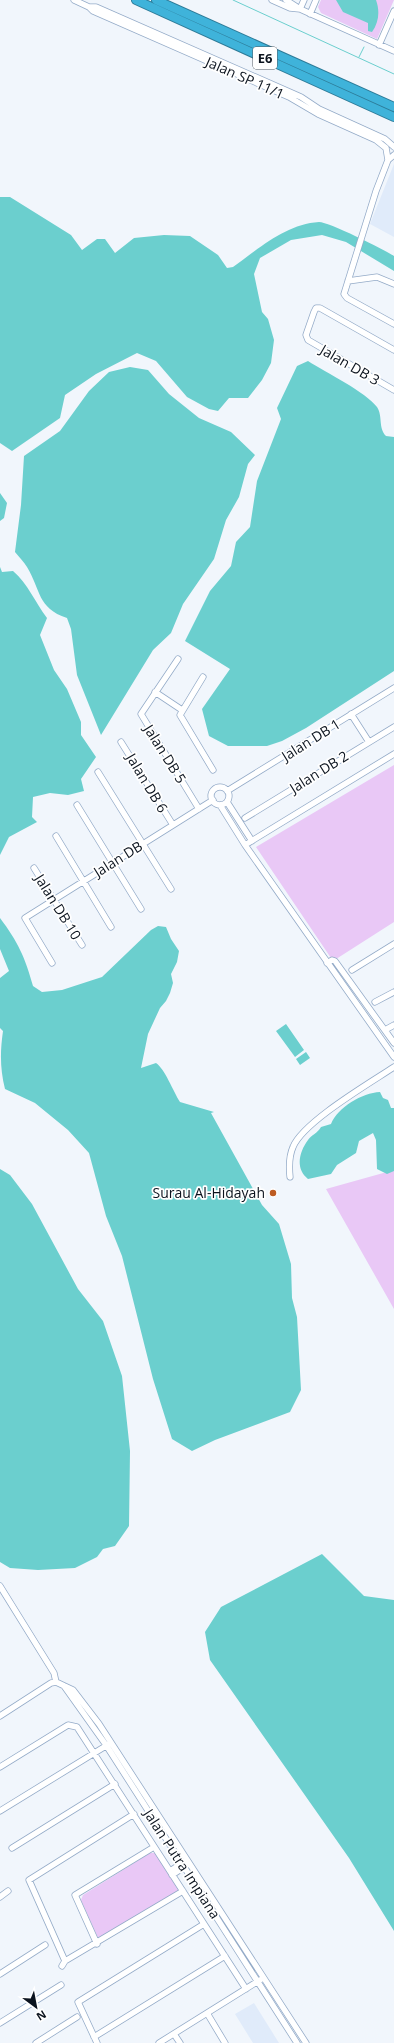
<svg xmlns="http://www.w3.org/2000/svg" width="394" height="2043" font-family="'Open Sans',sans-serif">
	<rect width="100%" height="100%" fill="#f1f6fc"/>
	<path fill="#e0ebfa" d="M394,164V237L370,224Z
		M254,2003L279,2043H253L235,2014Z"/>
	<path fill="#e9c8f6" d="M321,0H394L377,39L321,13L318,7Z
		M394,765V922L333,961L256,847Z
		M394,1170V1309L326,1189Z
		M150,1853H155L179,1887L178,1892L101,1939L98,1938L81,1900L83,1895Z"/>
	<path fill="#6bcfce" d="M336,0H376C380,11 379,22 372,32L368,31V23L343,12Z
		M0,197H10L71,235L82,250L97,239H105L115,253L134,238L164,235L190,236L218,255L227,268L233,267C258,249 286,224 319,222C329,222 383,249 394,256V271L346,242L322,235L291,240L260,258L254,274L262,312L268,319L274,340L271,363L262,380L248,398H229L218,411L209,409L187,397L156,361L137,353L96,374L65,395L60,418L12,451L0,443Z
		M308,361C325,372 366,392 377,407C383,416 378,428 386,436L394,437V671L306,728L282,741L267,746H228L209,736L202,709L230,669L185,641L210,591L231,566L236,542L250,527L257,481L281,419L277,408L297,366Z
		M130,367L148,370L169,394L199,418L231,432L255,455L248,464L239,497L226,520L214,559L183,604L171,633L153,650L101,735L77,675L71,629L67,618C37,608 41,590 27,567C24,562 19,557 15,552L21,505L24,456L60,431L89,391L109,372Z
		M0,493L7,503L4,518L0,521Z
		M0,567L2,572L13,571C28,584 35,602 47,618L40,635L54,670L67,689L81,722V735L96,757L81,779L84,791L68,795L50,793L33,797L32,817L37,822L9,837L0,855Z
		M0,918C18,942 25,957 33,986L42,992L62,990L102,977L151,930L158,926L166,927L171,939L179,951L177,962L171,974L173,983L170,993L166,1001L160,1008L148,1034L141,1068L156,1063C165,1069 173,1091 180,1102L214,1112L211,1113L262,1205L279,1224L291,1264L292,1298L297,1317L301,1390L290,1412L215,1440L192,1451L172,1439L153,1379L122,1256L106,1216L89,1153L68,1130L35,1103L5,1089C0,1069 0,1052 3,1031L0,1028V978L9,971L0,949Z
		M286,1024L304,1050L295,1057L276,1031Z
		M306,1052L310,1058L300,1065L296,1059Z
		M380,1092L383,1098L388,1100L391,1108H394V1171L387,1174L377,1169L376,1140L373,1133L359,1141L356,1153L337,1165L331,1174L308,1179C295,1169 299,1152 308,1140C311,1135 318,1133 321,1127L331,1124C338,1107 362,1093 380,1092Z
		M0,1169L10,1175L32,1204L78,1289L103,1321L122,1376L130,1451L129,1526L115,1546L103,1549L97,1557L75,1568L38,1570L10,1568L0,1562Z
		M322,1554L364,1596L394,1600V1931L349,1858L210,1660L205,1632L221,1607Z"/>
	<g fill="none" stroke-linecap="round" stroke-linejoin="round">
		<path stroke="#6bcfce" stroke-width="1" d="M233,0L394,74
			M359,57L364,47"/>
		<g stroke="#94abc8" stroke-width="7">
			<path id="minor" d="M74,0L89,7L93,11L289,97L318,114L376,140L386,148L388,160
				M272,0L290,8L300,9L394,51
				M286,0L300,9
				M89,7H96L301,97L319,109L385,139L394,147
				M300,9L304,0
				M310,14L316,0
				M379,45L394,11
				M394,155L388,160L376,191L344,294L347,298L394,324
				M348,281L377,277L394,284
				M394,350L320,308H316L314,312L306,335L308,340L394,390
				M178,659L141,714L199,809
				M203,677L180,715L213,770
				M155,692L182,710
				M351,714L369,742
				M121,742L173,825
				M98,772L171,889
				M211 796a9 9 0 1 1 18 0a9 9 0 1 1-18 0Z
				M227,791L394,688
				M227,802L252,841
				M77,805L141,909
				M220,805L245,845L394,1057
				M245,818L394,727
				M56,836L111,927
				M245,845L394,754
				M34,868L82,945
				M52,963L25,918L213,800
				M327,963L332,960L335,961L394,1043
				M352,970L394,944
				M375,1002L394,992
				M385,1030L394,1025
				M290,1177C289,1167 289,1156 293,1147C303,1122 370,1083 394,1067
				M0,1586L54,1673L56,1682
				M64,1686L106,1745L297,2043
				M0,1716L51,1683L56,1682L73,1690L99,1724L306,2043
				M0,1767L68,1725L77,1727L246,1989
				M0,1811L109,1744
				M12,1848L115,1784
				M170,1871L184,1862
				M172,1875L187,1865
				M0,1897L8,1891
				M97,1944L75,1895L154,1847
				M65,1961L29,1880L134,1814
				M62,1966L65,1961L183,1891
				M0,1974L45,1945
				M207,2013L225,2043
				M0,2023L61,1985
				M174,2034L180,2043
				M94,2037L225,1956
				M36,2043L77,2017
				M97,2043L78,2002L204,1924
				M159,2043L260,1980"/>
		</g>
		<g stroke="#2d7b98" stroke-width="10">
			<path id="highway" d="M136,0L394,117
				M156,0L394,107"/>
		</g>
		<use href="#minor" stroke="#fff" stroke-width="5.5"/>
		<use href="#highway" stroke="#3fb3da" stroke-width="8"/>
	</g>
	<circle fill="#bd5b21" stroke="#fff" stroke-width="1.5" cx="273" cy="1193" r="4"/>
	<g text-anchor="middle" stroke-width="3.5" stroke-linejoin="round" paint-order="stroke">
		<rect fill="#fff" stroke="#545a62" stroke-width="1" x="253" y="47" width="24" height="22" rx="3"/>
		<g font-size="13" font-weight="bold" fill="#0b131e">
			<text x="265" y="63">E6</text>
		</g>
		<g font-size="14" fill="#0b131e" stroke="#fff">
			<text transform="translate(245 78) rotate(24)" y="5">Jalan SP 11/1</text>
			<text transform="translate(350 365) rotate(30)" y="5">Jalan DB 3</text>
			<text transform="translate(311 740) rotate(-32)" y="5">Jalan DB 1</text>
			<text transform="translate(165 754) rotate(58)" y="5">Jalan DB 5</text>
			<text transform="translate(319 772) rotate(-32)" y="5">Jalan DB 2</text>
			<text transform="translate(147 783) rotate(59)" y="5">Jalan DB 6</text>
			<text transform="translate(118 859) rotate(-32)" y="5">Jalan DB</text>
			<text transform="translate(58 907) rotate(58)" y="5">Jalan DB 10</text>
			<text transform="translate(182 1864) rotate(57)" y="5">Jalan Putra Impiana</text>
		</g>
		<g font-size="14" fill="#0b131e" stroke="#fff" text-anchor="end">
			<text x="265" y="1198">Surau Al-Hidayah</text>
		</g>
	</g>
	<g transform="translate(36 2007) rotate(148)" stroke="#ffffff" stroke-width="3" paint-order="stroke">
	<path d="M0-3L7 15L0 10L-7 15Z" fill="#0b131e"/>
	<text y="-6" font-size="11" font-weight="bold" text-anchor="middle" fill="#0b131e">N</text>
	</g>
</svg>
